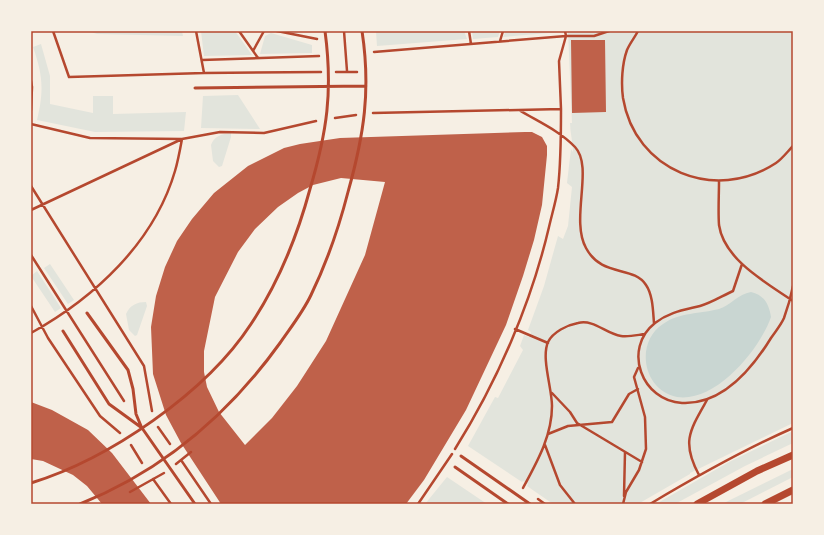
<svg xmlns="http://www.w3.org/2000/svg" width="824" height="535" font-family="Overpass,sans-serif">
	<rect width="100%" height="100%" fill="#f6efe4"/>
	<path fill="#e2e4dc" d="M88,31H182L183,36L97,34Z
		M201,31H235L252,55L204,56Z
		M376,31H464L467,39L377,46Z
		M472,31H500L498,37L473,39Z
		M506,31H560V32L503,37Z
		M568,31H793V423L690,473V474L638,504H553L527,486L528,484L523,481L522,482L468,446L495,397L498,398L523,350L520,346L524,335L529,337L531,332L528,330L544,286L558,236L563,239L568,226L572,187L567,183L571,149L573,152C573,142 570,133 570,123H572Z
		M271,33L312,45V53L260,54L265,36Z
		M41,44L50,76V104L93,113V96H113V114L186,112L184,131L95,132L37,120C44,91 43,75 33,47Z
		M238,95L260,129L201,128L203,96Z
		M231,133V137L222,166L219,167L213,161L211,145C214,136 222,134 231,133Z
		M50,264L74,300L68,304L44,268Z
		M37,271L61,308L55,312L31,276Z
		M146,302L147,306L137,335L135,336L129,330L126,314C130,305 137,302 146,302Z
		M793,431V443L745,466L675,504H656L729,462Z
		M793,469V477L740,504H722Z
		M447,477L487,504H425Z"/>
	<path fill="#c9d6d2" d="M751,292C764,295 769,304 771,317C760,349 716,403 677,397C642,390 635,342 663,324C680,312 700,314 719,309C731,305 738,294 751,292Z"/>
	<path fill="#bf614a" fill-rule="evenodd" d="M571,40H605L606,112L572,113Z
		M525,132H532L542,137L547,146V155L542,205L534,240L523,276L506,325L466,410L424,480L406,504H221L181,443L166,415L153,374L151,327L156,296L165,267L177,241L192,219L214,193L248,166L284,148L300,144L340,138ZM341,178L385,182L365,255L326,341L297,386L272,418L245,445L219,412L207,387L204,372V351L215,297L238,252L255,229L278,207L298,193L313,185Z
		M31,402L52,410L88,430L112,453L151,504H102L87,486L73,475L43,461L31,459Z"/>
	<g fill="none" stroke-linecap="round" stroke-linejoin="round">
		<path stroke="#b5482f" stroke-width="2.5" d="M53,31L69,77L204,73
			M196,31L204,73L321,72
			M239,31L258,58
			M277,31L317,39
			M344,31L347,71
			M469,31L471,44
			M638,31C635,37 630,43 627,50C622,64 621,83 623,98C635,171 715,203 776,163C782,159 788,151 793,146
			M31,32L33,31
			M500,41L503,31
			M253,51L264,31
			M374,52L566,36H594L609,31
			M202,60L319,56
			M336,72H357
			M31,81L32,87L31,110
			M519,110C537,121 560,131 575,147C594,167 570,219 586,248C602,278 633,265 646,285C653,295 653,312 654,323
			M373,113L561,109L559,61L566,36L565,31
			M335,118L356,115
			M31,124L90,138L182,139L31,210
			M719,181C719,196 718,211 719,225C724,260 767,283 793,301
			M31,186L144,366L152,411
			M31,255L124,401
			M742,264L733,291C722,296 711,303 700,306C684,310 669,312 655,323C622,349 642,401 682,403C722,405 752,369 771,338C775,332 781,325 784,318C788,307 791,296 793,286
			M31,306L48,338L100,416L120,433
			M515,329L548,343
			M31,333C94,298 154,243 175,171C178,161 180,150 182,139L220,132L264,133L316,121
			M552,393L570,412L577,423L642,462
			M158,427L170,444
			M548,434L568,426L612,422L629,394L638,389
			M131,445L142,463
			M545,445L560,485L575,504
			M455,449C497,382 531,304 549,227C552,214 556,201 558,188C561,162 561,136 561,109
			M181,460L211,504
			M176,464L191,452
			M699,475C681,442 690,430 707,400
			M153,479L171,504
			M523,488C537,462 552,436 552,406C552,388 541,358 548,342C553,332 567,325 578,323C594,319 606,334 621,336C629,337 637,335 645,334
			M130,492L164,473
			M624,496L625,452
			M538,499L545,504
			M418,504L452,454
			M623,504L626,492L639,470L646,449L645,417L634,377L638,368
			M650,504C697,476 743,450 793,428"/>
		<path stroke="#b5482f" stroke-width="3" d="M195,88L366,86
			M87,313L128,370L133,389L136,414L141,426
			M63,331L109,404L142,428L195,504
			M461,456L530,504
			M455,467L508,504
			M31,483C109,459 206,393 251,324C279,282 297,237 310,189C327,132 333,91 325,31
			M80,504C162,471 229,414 280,343C291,327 303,312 311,295C327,262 339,227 348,192C364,135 371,90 362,31"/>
		<path stroke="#b5482f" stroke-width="7" d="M697,504L757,471L793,455
			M765,504L793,490"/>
	</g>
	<rect width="824" height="535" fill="none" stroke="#f6efe4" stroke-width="64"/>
	<rect x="32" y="32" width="760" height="471" fill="none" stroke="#b5482f" stroke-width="1.5"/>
</svg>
